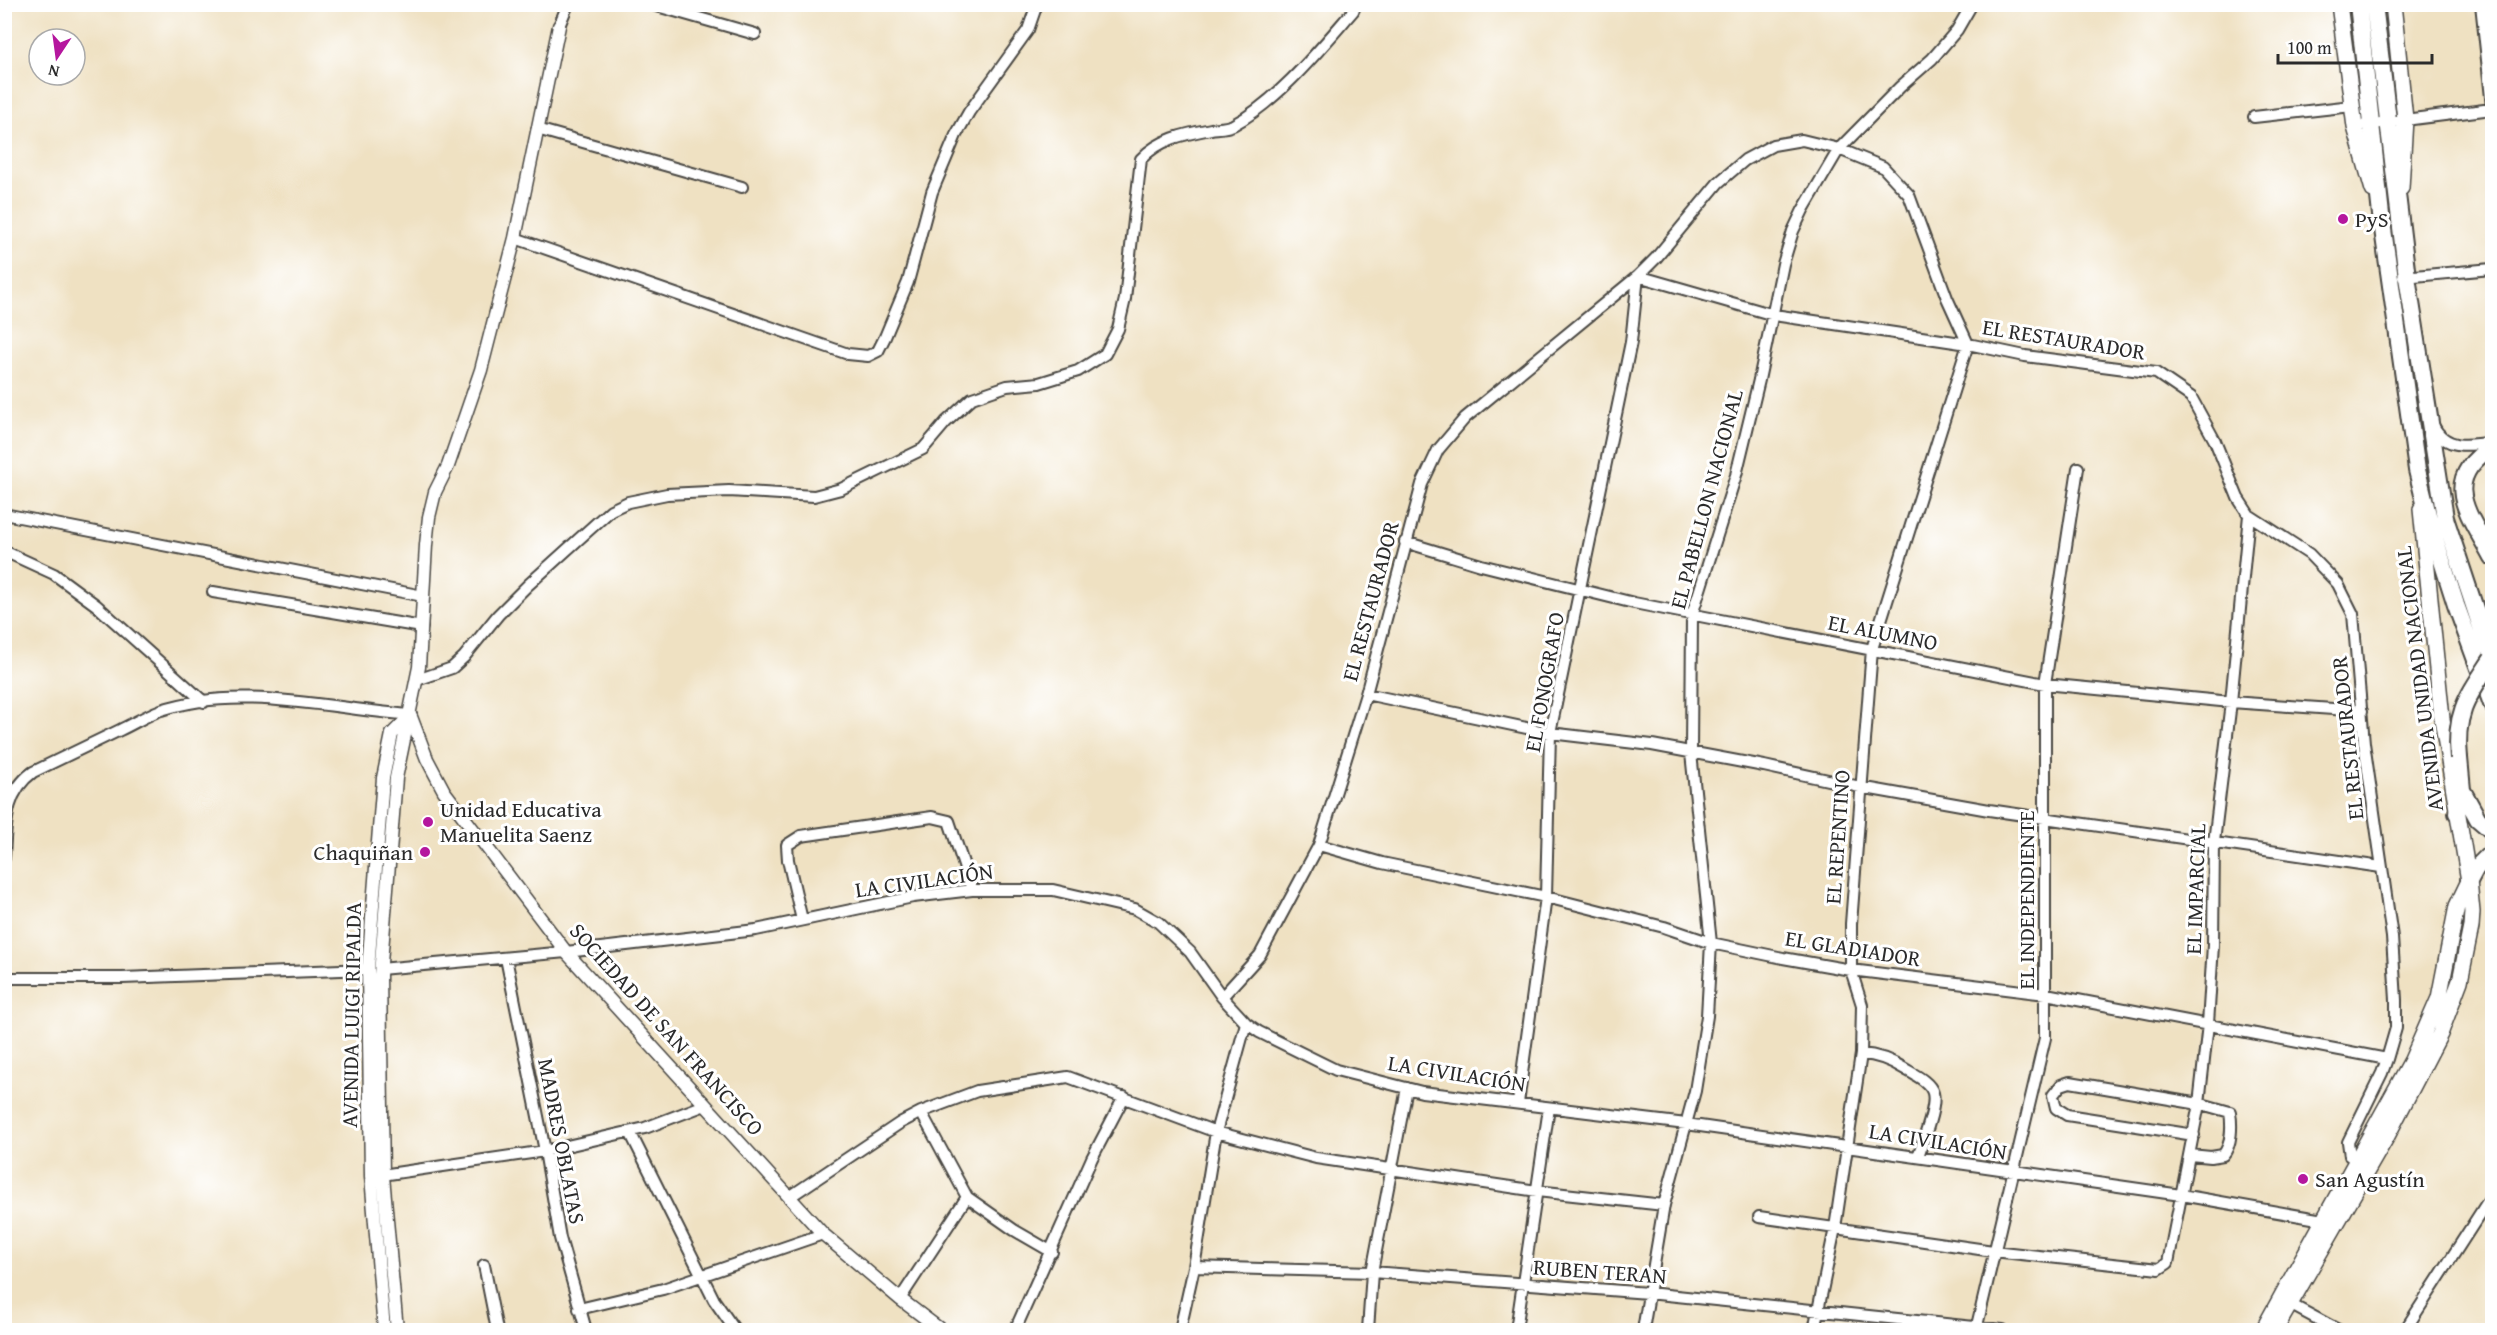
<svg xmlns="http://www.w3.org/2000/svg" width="2497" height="1335" font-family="'Gentium Book Plus',serif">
	<rect width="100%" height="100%" fill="#fff"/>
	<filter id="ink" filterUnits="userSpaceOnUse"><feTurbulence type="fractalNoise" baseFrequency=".0167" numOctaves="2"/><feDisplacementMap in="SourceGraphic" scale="12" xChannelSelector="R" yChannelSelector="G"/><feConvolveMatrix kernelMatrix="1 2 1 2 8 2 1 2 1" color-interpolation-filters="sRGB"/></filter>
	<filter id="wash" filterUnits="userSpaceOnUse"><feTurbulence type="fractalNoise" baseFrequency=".008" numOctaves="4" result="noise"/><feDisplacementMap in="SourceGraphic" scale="24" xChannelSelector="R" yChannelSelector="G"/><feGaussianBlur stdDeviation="1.35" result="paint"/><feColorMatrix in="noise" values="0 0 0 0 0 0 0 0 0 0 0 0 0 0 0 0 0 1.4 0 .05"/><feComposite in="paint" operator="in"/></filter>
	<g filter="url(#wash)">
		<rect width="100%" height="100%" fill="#efe1c2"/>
	</g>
	<g filter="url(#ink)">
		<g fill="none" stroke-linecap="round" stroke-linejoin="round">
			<g stroke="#484642" stroke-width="14">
				<path id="minor" d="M650,4L755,34
					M2481,4L2492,107
					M559,26L568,4
					M2254,117L2352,106
					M2365,125L2492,109
					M537,129L742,187
					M515,238L848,354L868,356L878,351L885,337L908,282L932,192L956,135L969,112L1028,30L1037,4
					M2403,277L2492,269
					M2433,425C2445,450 2469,446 2492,442
					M4,514L423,596
					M1405,542L1481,565L1634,603L2045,684L2231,702L2362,711
					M4,551L54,574L96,605L204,702
					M213,592L422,627
					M417,680L452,668L464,657L498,615L528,585L611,510L628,502L667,494L729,491L814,496L841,489L923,449L946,422L972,398L1007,386L1039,383L1078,371L1105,354L1118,329L1125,299L1141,159C1159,139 1185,134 1211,129C1218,128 1227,128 1233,125C1278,101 1320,49 1353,11L1356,4
					M1366,694L1550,733L1652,745L1764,766L1860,787L1989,810L2381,867
					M1319,845L1382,863L1546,897L1664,927L1711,943L1783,958L1851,970L2046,994L2387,1059
					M4,858C6,825 4,793 33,772C62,758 91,744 120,730C133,724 147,715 161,710C240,684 331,709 411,715
					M802,920L788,860L787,845L801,836L932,817L949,821L972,890
					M506,958L545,1151L560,1238L586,1330
					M380,969L566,952L756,930L913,897L972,890H1053L1135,909L1158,922L1190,952L1222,997L1246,1023L1259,1032L1336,1070L1422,1092L1686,1124L2181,1195L2329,1221
					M4,978H122L368,969
					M1222,997L1260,955L1319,845L1366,694L1422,484L1438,450L1465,418L1638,276L1774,315L1968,344L2025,356L2156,373L2191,397L2215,441L2238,498L2249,515L2309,554L2338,584L2353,614L2364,743L2392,937L2396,1000V1028L2387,1059L2382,1073L2348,1142L2350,1156L2363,1164
					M1861,1054C1878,1055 1891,1060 1905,1069C1915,1075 1930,1082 1933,1093C1937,1108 1922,1142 1918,1157
					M1518,1103L1546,897L1550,733L1631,342L1638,276L1656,258L1718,183L1745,160L1773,145L1802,140L1839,149L1883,167L1909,195L1947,298L1968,344
					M921,1112L967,1197L1014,1230L1052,1252
					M630,1132L714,1300L735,1330
					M2190,1155L2211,1157L2223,1155C2232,1145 2232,1125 2230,1112L2205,1105L2070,1082L2061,1085L2053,1095L2056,1108L2067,1115L2194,1135
					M375,1176L545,1151L645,1128L705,1105
					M791,1196L900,1123L921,1112L977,1091L1068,1077L1216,1132L1316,1158L1537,1191L1664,1205
					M1759,1217L1993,1251L2159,1269L2168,1263L2199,1104L2208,1024L2213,945L2214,842L2231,702L2249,515
					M484,1265L497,1330
					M1194,1267L1372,1272L1648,1293L2003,1330
					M900,1299L967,1197
					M2286,1302L2338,1330
					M579,1309L663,1289L823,1234
					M1015,1330L1092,1158L1124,1097
					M1180,1330L1194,1267L1216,1132L1246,1023
					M1368,1330L1372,1272L1407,1088
					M1516,1330L1549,1108
					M1643,1330L1664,1205L1695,1091L1707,1016L1711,943L1691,753L1692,615L1736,475L1759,380L1783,264L1793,231L1803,210L1839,149L1900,87L1932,59L1957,30L1972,4
					M1814,1330L1835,1228L1861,1054L1862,1005L1851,970V924L1872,649L1968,344
					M1976,1330L2045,1038V684L2078,468
					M2405,1330L2492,1195"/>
			</g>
			<g stroke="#484642" stroke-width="15">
				<path id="tertiary" d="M411,717L427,759L444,791L566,952L823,1234L900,1299L941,1330
					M384,1330L371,1176L368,969L383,778L392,734L410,716
					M397,1330L383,1176L380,975L396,778L419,667L426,545L429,517L435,492L448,466L481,370L515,238L559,26"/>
			</g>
			<g stroke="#484642" stroke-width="18">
				<path id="secondary" d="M2339,4L2355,127L2373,190
					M2393,4L2405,119L2401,188
					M2263,1330L2412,1060L2439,998L2457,906L2469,881
					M2275,1330L2387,1136L2440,1034L2460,981L2471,927L2472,912L2469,881L2442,719L2421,509"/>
			</g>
			<g stroke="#484642" stroke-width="20">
				<path id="primary" d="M2358,4L2381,215L2417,470L2430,523L2456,605L2492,704
					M2374,4L2407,277L2445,518L2492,660
					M2492,447C2438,481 2470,515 2492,557
					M2462,790L2478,819L2492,831
					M2457,813L2462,790L2459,758
					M2469,881L2476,868L2492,852"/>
			</g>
			<use href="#minor" stroke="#fff" stroke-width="10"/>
			<use href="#tertiary" stroke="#fff" stroke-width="12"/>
			<use href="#secondary" stroke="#fff" stroke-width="15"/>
			<use href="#primary" stroke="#fff" stroke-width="16"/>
			<g stroke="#484642" stroke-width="20" stroke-linecap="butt">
				<path id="primary-bridge" d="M2459,758C2454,713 2468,696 2492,659"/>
			</g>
			<use href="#primary-bridge" stroke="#fff" stroke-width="16"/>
		</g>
	</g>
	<g fill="#b5179e" stroke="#fff" stroke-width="2">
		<circle cx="2343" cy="219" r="6"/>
		<circle cx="428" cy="822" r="6"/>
		<circle cx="425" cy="852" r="6"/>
		<circle cx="2303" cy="1179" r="6"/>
	</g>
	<g text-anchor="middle" stroke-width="6" stroke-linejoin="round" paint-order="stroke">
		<g font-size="22" fill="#2b2b2b" stroke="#fff" text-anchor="start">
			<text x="2355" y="227">PyS</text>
			<text x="440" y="817">Unidad Educativa<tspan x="440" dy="25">Manuelita Saenz</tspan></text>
			<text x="413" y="860" text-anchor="end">Chaquiñan</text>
			<text x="2315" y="1187">San Agustín</text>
		</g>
		<g font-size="22" fill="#2b2b2b" stroke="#fff">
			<text transform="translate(2064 339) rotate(9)" y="8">EL RESTAURADOR</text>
			<text transform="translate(1706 499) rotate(-75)" y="8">EL PABELLON NACIONAL</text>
			<text transform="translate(1370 601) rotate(-75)" y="8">EL RESTAURADOR</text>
			<text transform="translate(1883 632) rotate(11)" y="8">EL ALUMNO</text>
			<text transform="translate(2419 679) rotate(-97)" y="8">AVENIDA UNIDAD NACIONAL</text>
			<text transform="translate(1544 682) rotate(-80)" y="8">EL FONOGRAFO</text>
			<text transform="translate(2347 738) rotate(-96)" y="8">EL RESTAURADOR</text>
			<text transform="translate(1837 837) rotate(-86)" y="8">EL REPENTINO</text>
			<text transform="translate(924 880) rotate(-8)" y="8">LA CIVILACIÓN</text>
			<text transform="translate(2195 889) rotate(-88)" y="8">EL IMPARCIAL</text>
			<text transform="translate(2026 900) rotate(-90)" y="8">EL INDEPENDIENTE</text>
			<text transform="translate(1853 948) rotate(9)" y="8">EL GLADIADOR</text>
			<text transform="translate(351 1015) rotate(-89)" y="8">AVENIDA LUIGI RIPALDA</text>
			<text transform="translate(667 1029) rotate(48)" y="8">SOCIEDAD DE SAN FRANCISCO</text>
			<text transform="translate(1457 1073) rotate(9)" y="8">LA CIVILACIÓN</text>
			<text transform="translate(562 1141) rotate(79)" y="8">MADRES OBLATAS</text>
			<text transform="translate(1938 1141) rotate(9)" y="8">LA CIVILACIÓN</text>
			<text transform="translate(1600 1271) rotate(4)" y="8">RUBEN TERAN</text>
		</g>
	</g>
	<rect width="2497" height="1335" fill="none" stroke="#fff" stroke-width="24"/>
	<g transform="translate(57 57) rotate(193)"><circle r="28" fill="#ffffff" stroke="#aaaaaa" stroke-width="1.5"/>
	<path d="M0-4.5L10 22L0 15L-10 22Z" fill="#b5179e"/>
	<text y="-9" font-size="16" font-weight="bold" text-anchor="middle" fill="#2b2b2b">N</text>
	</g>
	<path d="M2278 54v9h154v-9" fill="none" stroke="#2b2b2b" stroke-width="3"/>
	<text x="2287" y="54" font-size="18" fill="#2b2b2b" stroke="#ffffff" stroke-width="4.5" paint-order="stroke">100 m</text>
</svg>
